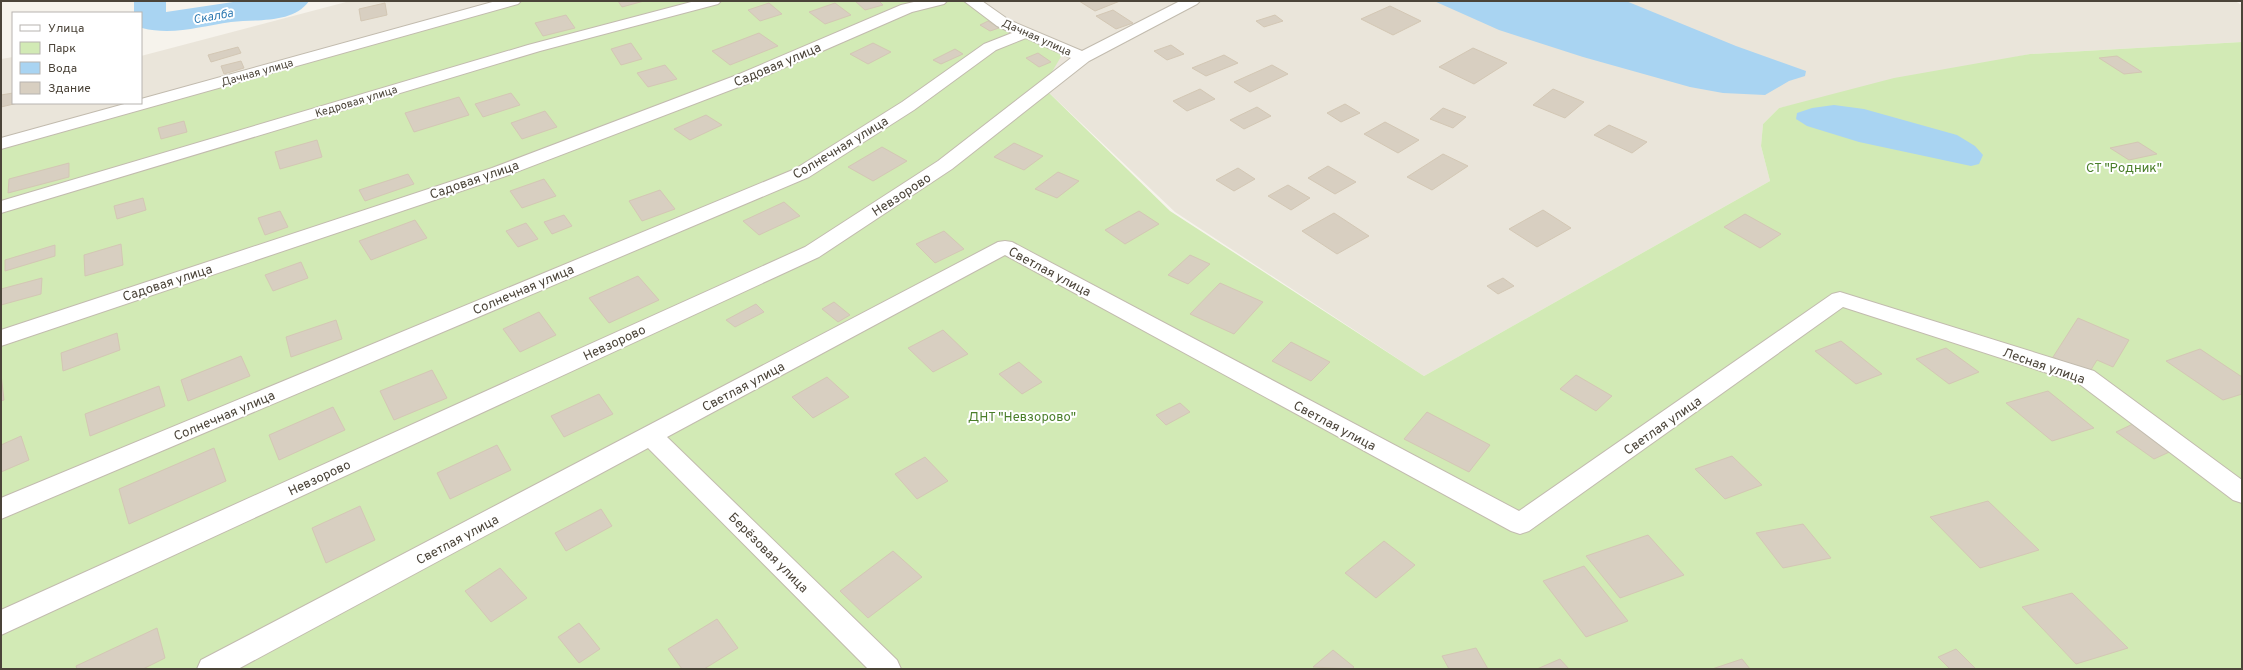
<svg xmlns="http://www.w3.org/2000/svg" width="2243" height="670" font-family="Overpass,sans-serif">
	<rect width="100%" height="100%" fill="#f6f3ec"/>
	<path fill="#eae5da" d="M350,1H501L141,100V56Z
		M971,1H2235L2242,5V42L2030,54L1779,108L1763,124L1761,146L1770,181L1424,376L1175,212L1043,87L1061,55L989,18Z
		M13,57V103H129L1,138V59Z"/>
	<path fill="#d2eab5" d="M505,1H971L989,18L1062,55L1043,87L1170,211L1424,376L1770,181L1761,146L1763,124L1779,108L1894,78L2030,54L2242,42V669H1V140L141,103Z"/>
	<path fill="#a9d4f2" d="M1434,1H1626L1736,46L1806,71L1805,76L1789,81L1765,95L1723,93L1690,87L1583,57L1499,30Z
		M1834,105L1864,109L1957,135L1975,146L1983,155L1979,164L1971,166L1859,142L1807,126L1796,119L1797,113L1812,108Z"/>
	<g fill="none" stroke-linecap="round" stroke-linejoin="round">
		<path fill="#a9d4f2" fill-rule="evenodd" d="M134,1H166V12L233,2L309,1C293,24 256,19 231,22C201,26 173,36 142,28L141,13H134Z"/>
	</g>
	<path fill="#d8cfc1" stroke="#d3c7b4" d="M618,1H644L622,7Z
		M855,1H879L883,5L865,10Z
		M1079,1H1120L1095,11Z
		M385,3L387,15L361,21L359,9Z
		M769,3L782,14L760,21L748,10Z
		M835,3L851,15L825,24L809,12Z
		M1390,6L1421,21L1393,35L1361,19Z
		M1113,10L1133,23L1116,29L1096,16Z
		M566,15L575,28L543,36L535,23Z
		M1275,15L1283,21L1264,27L1256,21Z
		M988,21L999,28L990,31L980,25Z
		M759,33L778,46L730,65L712,51Z
		M631,43L642,59L621,65L611,49Z
		M873,43L891,52L868,64L850,54Z
		M1171,45L1184,54L1167,60L1154,51Z
		M238,47L241,53L211,62L208,55Z
		M1473,48L1507,63L1474,84L1439,67Z
		M955,49L963,54L941,64L933,60Z
		M1038,53L1051,62L1039,67L1026,58Z
		M1224,55L1238,63L1206,76L1192,68Z
		M2117,56L2142,72L2124,74L2099,58Z
		M241,61L244,68L224,74L221,66Z
		M665,65L677,79L648,87L637,73Z
		M1272,65L1288,74L1250,92L1234,82Z
		M1200,89L1215,99L1187,111L1173,101Z
		M1553,89L1584,102L1565,118L1533,105Z
		M13,93V103H18L1,107V95Z
		M511,93L520,105L483,117L475,104Z
		M459,97L469,115L414,132L405,113Z
		M1345,104L1360,113L1341,122L1327,113Z
		M1257,107L1271,116L1244,129L1230,120Z
		M1443,108L1466,117L1453,128L1430,119Z
		M545,111L557,127L522,139L511,123Z
		M706,115L722,125L690,140L674,129Z
		M184,121L187,132L161,139L158,128Z
		M1385,122L1419,140L1398,153L1364,134Z
		M1609,125L1647,142L1632,153L1594,135Z
		M317,140L322,157L280,169L275,152Z
		M2138,142L2157,154L2129,160L2110,148Z
		M1014,143L1043,156L1024,170L994,157Z
		M882,147L907,161L873,181L848,167Z
		M1443,154L1468,166L1432,190L1407,177Z
		M69,163V177L8,193L9,179Z
		M1328,166L1356,182L1335,194L1308,178Z
		M1238,168L1255,179L1234,191L1216,180Z
		M1058,172L1079,181L1057,198L1035,189Z
		M408,174L414,184L365,201L359,190Z
		M544,179L556,196L522,208L510,191Z
		M1288,185L1310,198L1291,210L1268,196Z
		M660,190L675,209L642,221L629,201Z
		M143,198L146,210L117,219L114,206Z
		M784,202L800,216L759,235L743,221Z
		M1543,210L1571,228L1537,247L1509,229Z
		M280,211L288,227L265,235L258,218Z
		M1139,211L1159,224L1125,244L1105,230Z
		M1334,213L1369,236L1337,254L1302,231Z
		M1745,214L1781,234L1760,248L1724,227Z
		M564,215L572,226L552,234L544,222Z
		M415,220L427,238L371,260L359,241Z
		M526,223L538,239L518,247L506,231Z
		M944,231L964,249L935,263L916,244Z
		M121,244L123,265L85,276L84,255Z
		M55,245V256L5,271V260Z
		M1190,255L1210,264L1188,284L1168,275Z
		M301,262L308,278L273,291L265,275Z
		M638,276L659,300L609,323L589,298Z
		M42,278L41,294L1,305V289Z
		M1503,278L1514,286L1498,294L1487,286Z
		M1220,283L1263,302L1234,334L1190,314Z
		M834,302L850,315L838,322L822,309Z
		M756,304L764,312L735,327L726,320Z
		M539,312L556,335L520,352L503,329Z
		M2078,318L2129,340L2113,367L2097,360L2089,373L2053,357Z
		M336,320L342,339L291,357L286,337Z
		M943,330L968,354L933,372L908,348Z
		M117,333L120,350L63,371L61,353Z
		M1841,341L1882,374L1856,384L1815,351Z
		M1291,342L1330,362L1311,381L1272,361Z
		M1946,348L1979,372L1949,384L1916,359Z
		M2200,349L2242,377V394L2223,400L2166,361Z
		M241,356L250,376L188,401L181,380Z
		M1019,362L1042,382L1022,394L999,374Z
		M432,370L447,398L394,420L380,391Z
		M1,374L4,400L1,401Z
		M1576,375L1612,396L1596,411L1560,389Z
		M827,377L849,397L813,418L792,397Z
		M159,386L165,406L90,436L85,414Z
		M2048,391L2094,428L2052,441L2006,403Z
		M599,394L613,414L564,437L551,416Z
		M1180,403L1190,412L1166,425L1156,415Z
		M333,407L345,430L279,460L269,435Z
		M1427,412L1490,445L1469,472L1404,439Z
		M2137,422L2176,449L2154,459L2116,432Z
		M21,436L29,460L1,472V445Z
		M497,445L511,470L450,499L437,473Z
		M214,448L226,481L129,524L119,489Z
		M1732,456L1762,485L1725,499L1695,469Z
		M925,457L948,481L917,499L895,474Z
		M1988,501L2039,550L1980,568L1930,517Z
		M360,506L375,540L326,563L312,528Z
		M601,509L612,526L566,551L555,533Z
		M1803,524L1831,558L1783,568L1756,533Z
		M1648,535L1684,575L1620,598L1586,556Z
		M1384,541L1415,565L1376,598L1345,573Z
		M893,551L922,577L868,618L840,591Z
		M1584,566L1628,621L1586,637L1543,581Z
		M500,568L527,598L491,622L465,591Z
		M2072,593L2128,648L2076,664L2022,607Z
		M717,619L738,648L704,669H682L668,649Z
		M579,623L600,649L579,663L558,637Z
		M157,628L165,658L143,669H77L76,666Z
		M1476,648L1488,669H1449L1442,656Z
		M1956,649L1976,669H1950L1938,657Z
		M1333,650L1354,667L1352,669L1313,667Z
		M1560,659L1569,669H1537Z
		M1742,659L1750,669H1712Z"/>
	<g fill="none" stroke-linecap="round" stroke-linejoin="round">
		<g stroke="#c2bbae" stroke-width="2">
			<path id="street" d="M496,1H521L518,4L1,149V138L128,103H141V99Z
				M695,1H721L718,4L540,51L1,213V201L528,45Z
				M918,1H947L944,4L912,12L749,83L506,176L1,346V330L492,168L737,75L901,5Z
				M964,1H982L1009,20L1082,51L1180,1H1200L1197,4L1089,61L952,169L819,257L1,635V610L805,247L938,161L1071,58L1026,38L996,50L914,110L809,177L1,519V498L795,169L902,102L984,44L1012,33L997,26Z
				M1005,241L1012,242L1519,511L1832,294L1840,292L2094,371L2242,480V503L2233,500L2078,383L1843,307L1529,531L1520,534L1511,531L1005,255L667,437L897,660L901,669H868L648,448L238,669H197L201,660L998,242Z"/>
		</g>
		<use href="#street" fill="#fff" fill-rule="evenodd"/>
	</g>
	<g text-anchor="middle" stroke-width="4" stroke-linejoin="round" paint-order="stroke">
		<g font-size="11" fill="#4b4439" stroke="#fff">
			<text transform="translate(1037 37) rotate(24)" y="4">Дачная улица</text>
			<text transform="translate(257 72) rotate(-16)" y="4">Дачная улица</text>
			<text transform="translate(356 101) rotate(-17)" y="4">Кедровая улица</text>
		</g>
		<g font-size="12" font-style="italic" fill="#2e7ab2" stroke="#fff">
			<text transform="translate(213 16) rotate(-10)" y="4">Скалба</text>
		</g>
		<g font-size="13" fill="#4b4439" stroke="#fff">
			<text transform="translate(777 64) rotate(-23)" y="5">Садовая улица</text>
			<text transform="translate(840 147) rotate(-31)" y="5">Солнечная улица</text>
			<text transform="translate(474 179) rotate(-19)" y="5">Садовая улица</text>
			<text transform="translate(901 194) rotate(-33)" y="5">Невзорово</text>
			<text transform="translate(1050 271) rotate(28)" y="5">Светлая улица</text>
			<text transform="translate(167 282) rotate(-18)" y="5">Садовая улица</text>
			<text transform="translate(523 289) rotate(-23)" y="5">Солнечная улица</text>
			<text transform="translate(614 342) rotate(-25)" y="5">Невзорово</text>
			<text transform="translate(2044 365) rotate(19)" y="5">Лесная улица</text>
			<text transform="translate(743 386) rotate(-28)" y="5">Светлая улица</text>
			<text transform="translate(224 415) rotate(-23)" y="5">Солнечная улица</text>
			<text transform="translate(1335 425) rotate(28)" y="5">Светлая улица</text>
			<text transform="translate(1662 425) rotate(-35)" y="5">Светлая улица</text>
			<text transform="translate(319 477) rotate(-25)" y="5">Невзорово</text>
			<text transform="translate(457 539) rotate(-28)" y="5">Светлая улица</text>
			<text transform="translate(769 552) rotate(45)" y="5">Берёзовая улица</text>
		</g>
		<g font-size="13" fill="#4a7f2a" stroke="#fff">
			<text x="2124" y="172">СТ "Родник"</text>
			<text x="1022" y="421">ДНТ "Невзорово"</text>
		</g>
	</g>
	<rect width="2243" height="670" fill="none" stroke="#4b4439" stroke-width="4"/>
	<rect x="12" y="12" width="130" height="92" fill="#ffffff" stroke="#b7b4b0"/>
	<rect x="20" y="25" width="20" height="6" fill="#ffffff" stroke="#b7b4b0"/>
	<text x="48" y="32" font-size="12" fill="#4b4439">Улица</text>
	<rect x="20" y="42" width="20" height="12" fill="#d2eab5" stroke="#b7b4b0"/>
	<text x="48" y="52" font-size="12" fill="#4b4439">Парк</text>
	<rect x="20" y="62" width="20" height="12" fill="#a9d4f2" stroke="#b7b4b0"/>
	<text x="48" y="72" font-size="12" fill="#4b4439">Вода</text>
	<rect x="20" y="82" width="20" height="12" fill="#d8cfc1" stroke="#b7b4b0"/>
	<text x="48" y="92" font-size="12" fill="#4b4439">Здание</text>
</svg>
